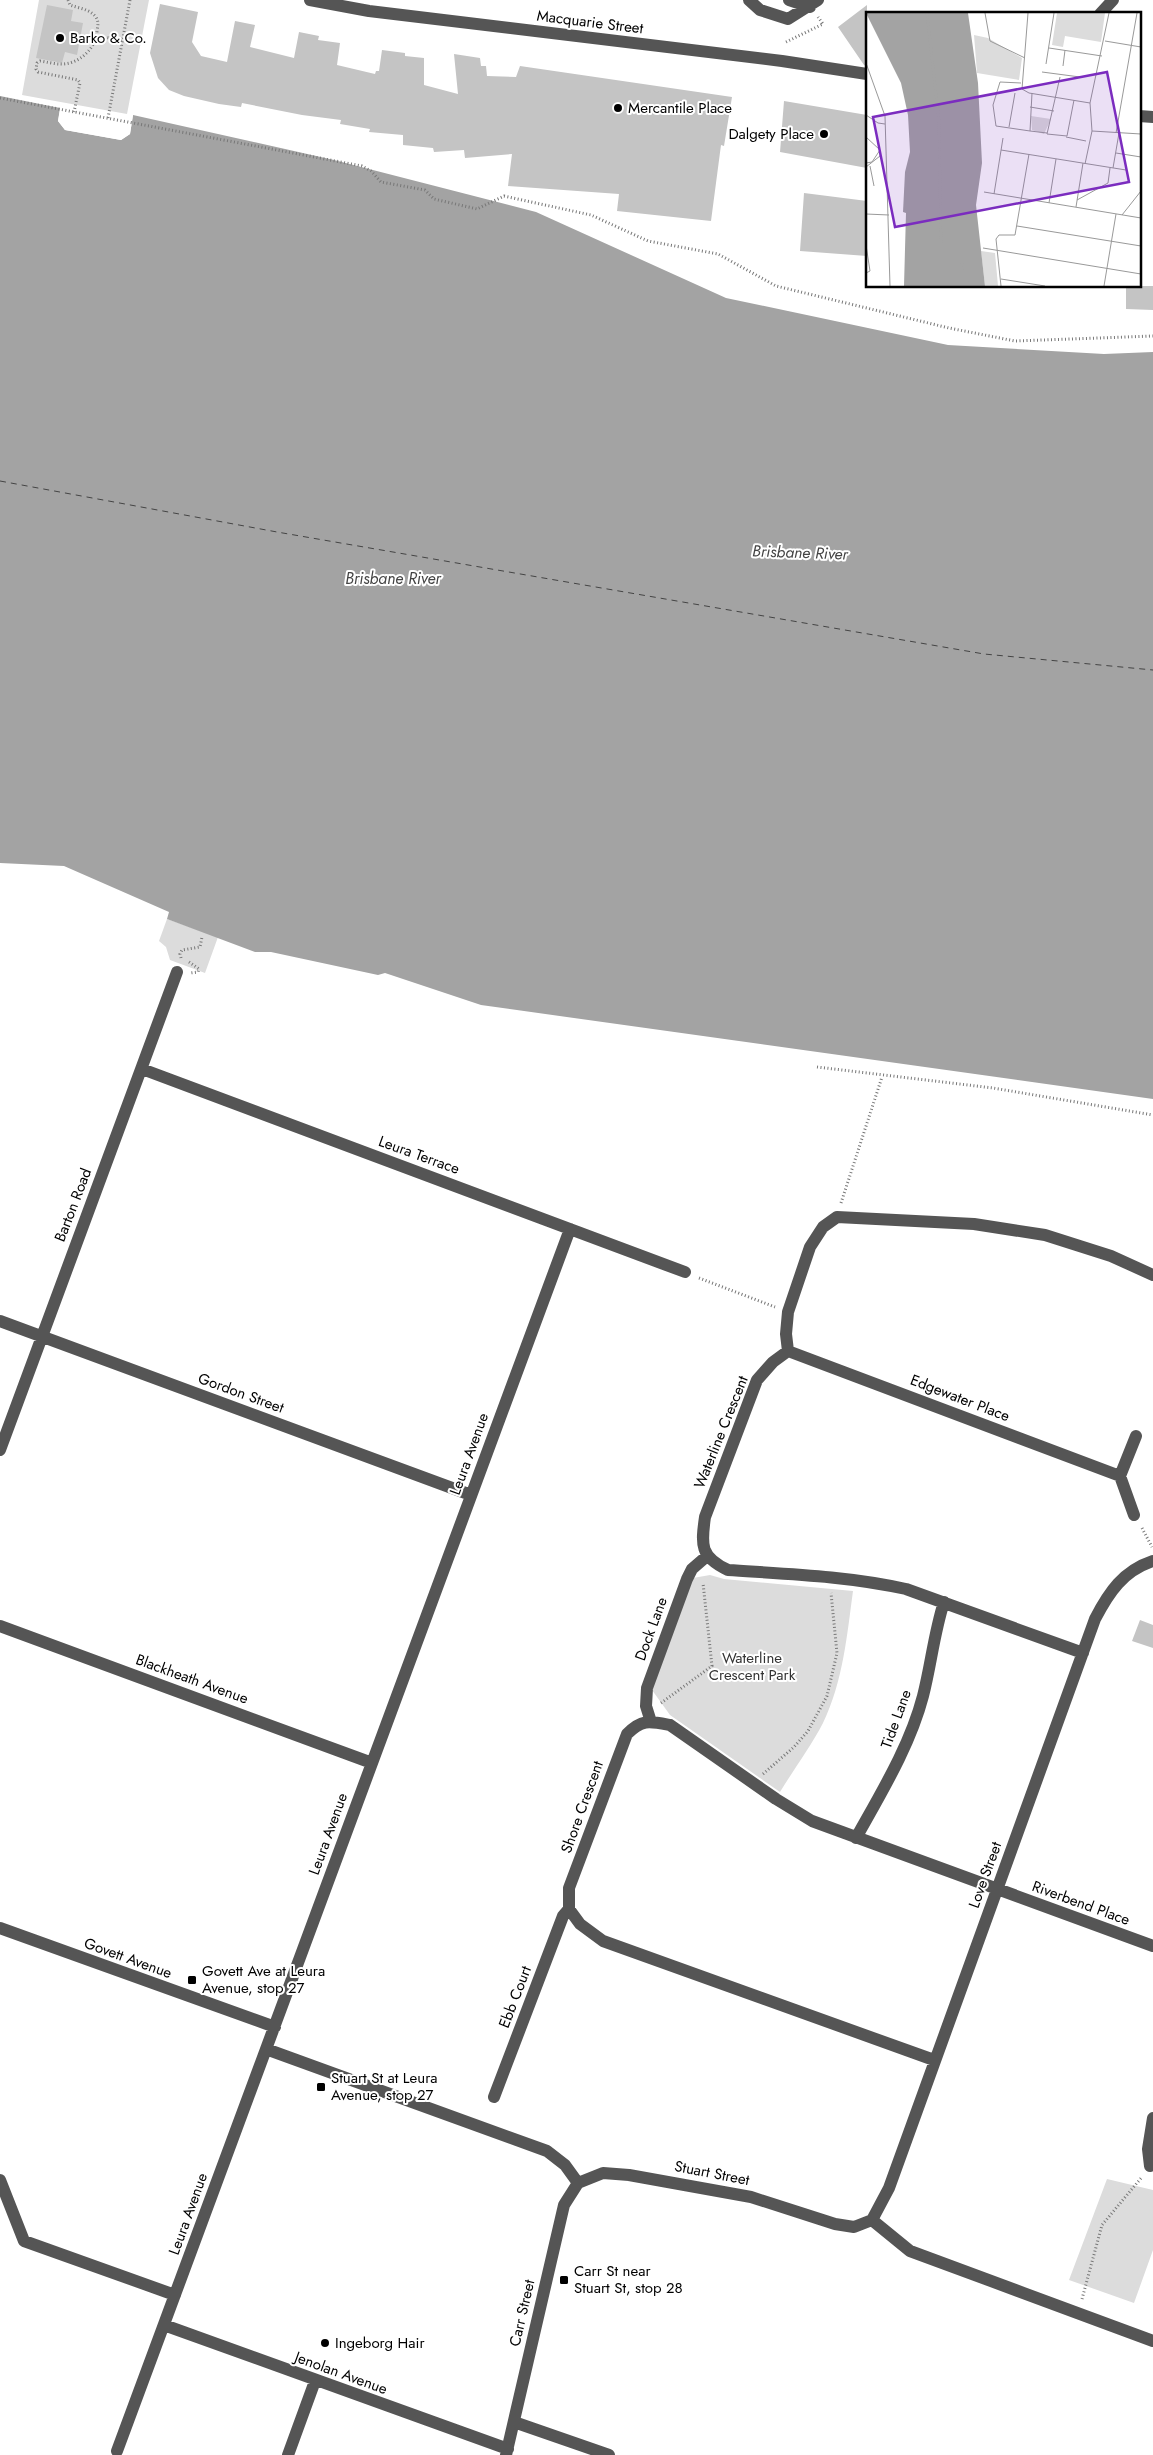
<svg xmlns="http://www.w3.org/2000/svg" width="1153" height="2455" font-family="Jost,sans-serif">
	<rect width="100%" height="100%" fill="#fff"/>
	<path fill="#dcdcdc" d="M39,0H149L127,114L22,95Z
		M167,919L218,937L205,973L170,960L166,947L159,941Z
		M710,1575L724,1579L853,1591C847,1635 843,1682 823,1723C811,1746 794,1769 780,1792L670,1715L652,1690L693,1578Z
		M1107,2179L1153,2190V2250L1134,2303L1069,2280Z"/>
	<path fill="#a3a3a3" d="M0,96L60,108L58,121L65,130L121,140L130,134L133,115L334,160L536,212L726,298L948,345L1104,354L1153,352V1099L481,1005L385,973L378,975L271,952H255L167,919L169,912L64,866L0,863Z"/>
	<path fill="#fff" d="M61,105V121L66,128L121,138L127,133L131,115H133L130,134L121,140L65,130L58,121Z"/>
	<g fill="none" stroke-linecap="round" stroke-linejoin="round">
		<path stroke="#444" stroke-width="1" stroke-dasharray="6 5" stroke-linecap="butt" d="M0,481L277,532L984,654L1153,670"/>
	</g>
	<path fill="#c4c4c4" d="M160,4L198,12L192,42L201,56L227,62L235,21L255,25L250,47L294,58L299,32L319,36L318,40L340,43L337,65L375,74L376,71H379L382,50L405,53V56L424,58V85L458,94L454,54L480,58L481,66H486L487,76L516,77L520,66L732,97L724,146L721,145L711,221L617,211L619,194L508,186L512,154L465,158L464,150L434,152L433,148L403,145V135L369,132L370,129L340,124L341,120L302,115L242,103L241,107L219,104L184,96L169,90L158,78L150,53Z
		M47,5L73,10L71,21L83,23L77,55L65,52L62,63L36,58Z
		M867,5V66L864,65L838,27Z
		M784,101L867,115V168L780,152Z
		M804,193L867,201V256L800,251Z
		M1126,286H1153V310L1126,309Z
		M1140,1620L1153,1625V1648L1132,1641Z"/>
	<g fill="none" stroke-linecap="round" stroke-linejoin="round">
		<path stroke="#777" stroke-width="3" stroke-dasharray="1 2.5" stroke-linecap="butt" d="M68,0L70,5C78,8 89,9 95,16C99,21 98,25 97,31C96,49 78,65 60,64C54,64 47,62 40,61L37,63L36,69L38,72L78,80L80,83L74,112
			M97,36L122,40
			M786,42L823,24L818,17
			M0,98L362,166L371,171L381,182L425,190L434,199L477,209L504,196L591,215L648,241L718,254L776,286L949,328L1015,341L1153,336
			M108,118L130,0
			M181,958L180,954L182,950L200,947L202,937
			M189,962L199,969L198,972L190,973
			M817,1067L993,1088L1153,1115
			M841,1203L882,1077
			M699,1278L775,1307
			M1142,1528L1152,1547
			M661,1703L712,1666L703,1583
			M763,1774L794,1747L808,1731L827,1696L837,1653L831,1593
			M1082,2299L1102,2225L1142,2177"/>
		<path stroke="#555" stroke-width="12" d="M310,0L369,11L782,61L867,74
			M749,0L760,10L788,19L818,0
			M789,0L810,7
			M1100,14L1113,0
			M1139,116L1153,117
			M142,1069L685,1272
			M0,1321L471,1495
			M788,1351L1120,1476
			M0,1450L177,972
			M1134,1515L1120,1476L1136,1436
			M0,1626L372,1763
			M1083,1653L906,1589C848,1576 788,1574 728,1570C700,1557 701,1545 705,1517L757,1380L773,1362L788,1351L786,1334L788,1312L810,1247L823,1227L837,1217L974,1224L1045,1235L1111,1256L1153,1275
			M651,1722L646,1706L647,1688L687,1579L692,1569L707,1556
			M856,1838C881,1793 910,1746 923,1696C931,1665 934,1633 944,1602
			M0,1928L275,2027
			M266,2049L547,2151L565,2165L578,2183
			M934,2060L603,1941L580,1924L569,1909V1888L627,1734C642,1719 649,1721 670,1725L776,1799L812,1821L1153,1946
			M494,2097L563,1916L569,1909
			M1150,2166L1148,2149L1153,2118
			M0,2180L24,2241L175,2295
			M872,2220L889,2188L1095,1619C1109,1592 1123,1571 1153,1561
			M164,2325L508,2449
			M514,2422L609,2455
			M117,2451L570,1229
			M288,2455L315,2381
			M506,2455L564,2205L578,2183L603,2173L629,2175L751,2197L835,2224L854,2227L872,2220L910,2251L1153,2341"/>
	</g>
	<g fill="#000" stroke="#fff" stroke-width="2">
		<circle cx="60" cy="38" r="5"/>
		<circle cx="618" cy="108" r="5"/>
		<circle cx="824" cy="134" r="5"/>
		<rect x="187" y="1975" width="10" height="10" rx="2.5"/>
		<rect x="316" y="2082" width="10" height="10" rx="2.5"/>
		<rect x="559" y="2275" width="10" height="10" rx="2.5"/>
		<circle cx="325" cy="2343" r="5"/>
	</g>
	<g text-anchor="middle" stroke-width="4" stroke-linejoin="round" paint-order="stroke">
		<g font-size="15" fill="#000" stroke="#fff">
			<text transform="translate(590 22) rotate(7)" y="5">Macquarie Street</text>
			<text transform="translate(419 1155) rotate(20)" y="5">Leura Terrace</text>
			<text transform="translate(73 1205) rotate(-69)" y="5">Barton Road</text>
			<text transform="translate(241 1393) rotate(20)" y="5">Gordon Street</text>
			<text transform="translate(960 1398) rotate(21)" y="5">Edgewater Place</text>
			<text transform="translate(721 1432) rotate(-68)" y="5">Waterline Crescent</text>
			<text transform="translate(469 1454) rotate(-70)" y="5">Leura Avenue</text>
			<text transform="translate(651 1629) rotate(-70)" y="5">Dock Lane</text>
			<text transform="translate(192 1679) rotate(20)" y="5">Blackheath Avenue</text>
			<text transform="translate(896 1719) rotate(-70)" y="5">Tide Lane</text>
			<text transform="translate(582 1807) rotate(-70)" y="5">Shore Crescent</text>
			<text transform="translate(328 1834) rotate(-70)" y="5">Leura Avenue</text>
			<text transform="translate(985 1875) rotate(-70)" y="5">Love Street</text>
			<text transform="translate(1081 1903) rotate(20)" y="5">Riverbend Place</text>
			<text transform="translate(128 1958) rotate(20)" y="5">Govett Avenue</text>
			<text transform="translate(515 1997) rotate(-69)" y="5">Ebb Court</text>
			<text transform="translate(712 2173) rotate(11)" y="5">Stuart Street</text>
			<text transform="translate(188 2214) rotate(-70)" y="5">Leura Avenue</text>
			<text transform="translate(522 2313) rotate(-77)" y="5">Carr Street</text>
			<text transform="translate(341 2373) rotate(20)" y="5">Jenolan Avenue</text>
		</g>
		<g font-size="15" fill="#000" stroke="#fff" text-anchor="start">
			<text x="70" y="43">Barko &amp; Co.</text>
			<text x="628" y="113">Mercantile Place</text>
			<text x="814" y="139" text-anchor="end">Dalgety Place</text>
			<text x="202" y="1976">Govett Ave at Leura<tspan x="202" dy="17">Avenue, stop 27</tspan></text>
			<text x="331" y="2083">Stuart St at Leura<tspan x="331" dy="17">Avenue, stop 27</tspan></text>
			<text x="574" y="2276">Carr St near<tspan x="574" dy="17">Stuart St, stop 28</tspan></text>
			<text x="335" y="2348">Ingeborg Hair</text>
		</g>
		<g font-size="15" fill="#333" stroke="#fff">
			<text x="752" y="1663">Waterline<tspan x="752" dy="17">Crescent Park</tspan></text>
		</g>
		<g font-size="16" font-style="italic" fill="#444" stroke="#fff">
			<text transform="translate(800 552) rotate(2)" y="6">Brisbane River</text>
			<text x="393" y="584">Brisbane River</text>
		</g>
	</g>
	<g transform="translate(866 12)">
		<rect width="275" height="275" fill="#fff"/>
		<path d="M191,1H239L235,30L199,24L197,35L186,33ZM108,23L122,26L156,46L153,68L111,61ZM165,104L185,107L178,122L166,118ZM115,239L129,241L132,274H119Z" fill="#dcdcdc"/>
		<path d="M0,1H102L112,71L116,151L110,193L119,274H38L40,201L37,200L39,160L44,140L42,103L35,71Z" fill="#a3a3a3"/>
		<path fill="none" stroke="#a3a3a3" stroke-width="2.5" d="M61,1L73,109L75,233L96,251L104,268L103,274"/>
		<path fill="none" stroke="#999" stroke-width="1" d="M119,1L124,29L159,46M162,1L156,77L163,81L224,91M239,29L275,35M183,36L236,44M0,51L19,104L24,274M180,52L188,1M197,54L199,38M176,60L214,65M194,65L181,122L201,124L208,88M155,71L134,70L127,93L130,114L164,119L166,81M164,95L188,99M0,103L12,111L19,112M143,115L149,81M164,119L181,121M226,119L275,122M250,121L271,1M0,125L14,138M200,125L220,129M135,138L260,158M250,141L275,145M0,151L6,150L14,138M219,152L226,119L224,91L243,1M4,154L8,174M0,155L14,144V138M247,156L253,121M118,180L275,206M128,182L137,126M211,188L242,171L244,156M183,191L190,147M210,195L217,151M0,202L23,203M256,203L275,179M151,214L275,234M0,233L4,259L0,261M117,236L275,262M135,267L179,274M135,274L130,227L133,223H149L163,142M238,274L250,202"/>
		<path fill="#7b2cbf" fill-opacity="0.15" stroke="#7b2cbf" stroke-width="2.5" d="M241,60L263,170L29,215L7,105Z"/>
		<rect width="275" height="275" fill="none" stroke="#000" stroke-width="2.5"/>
	</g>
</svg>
